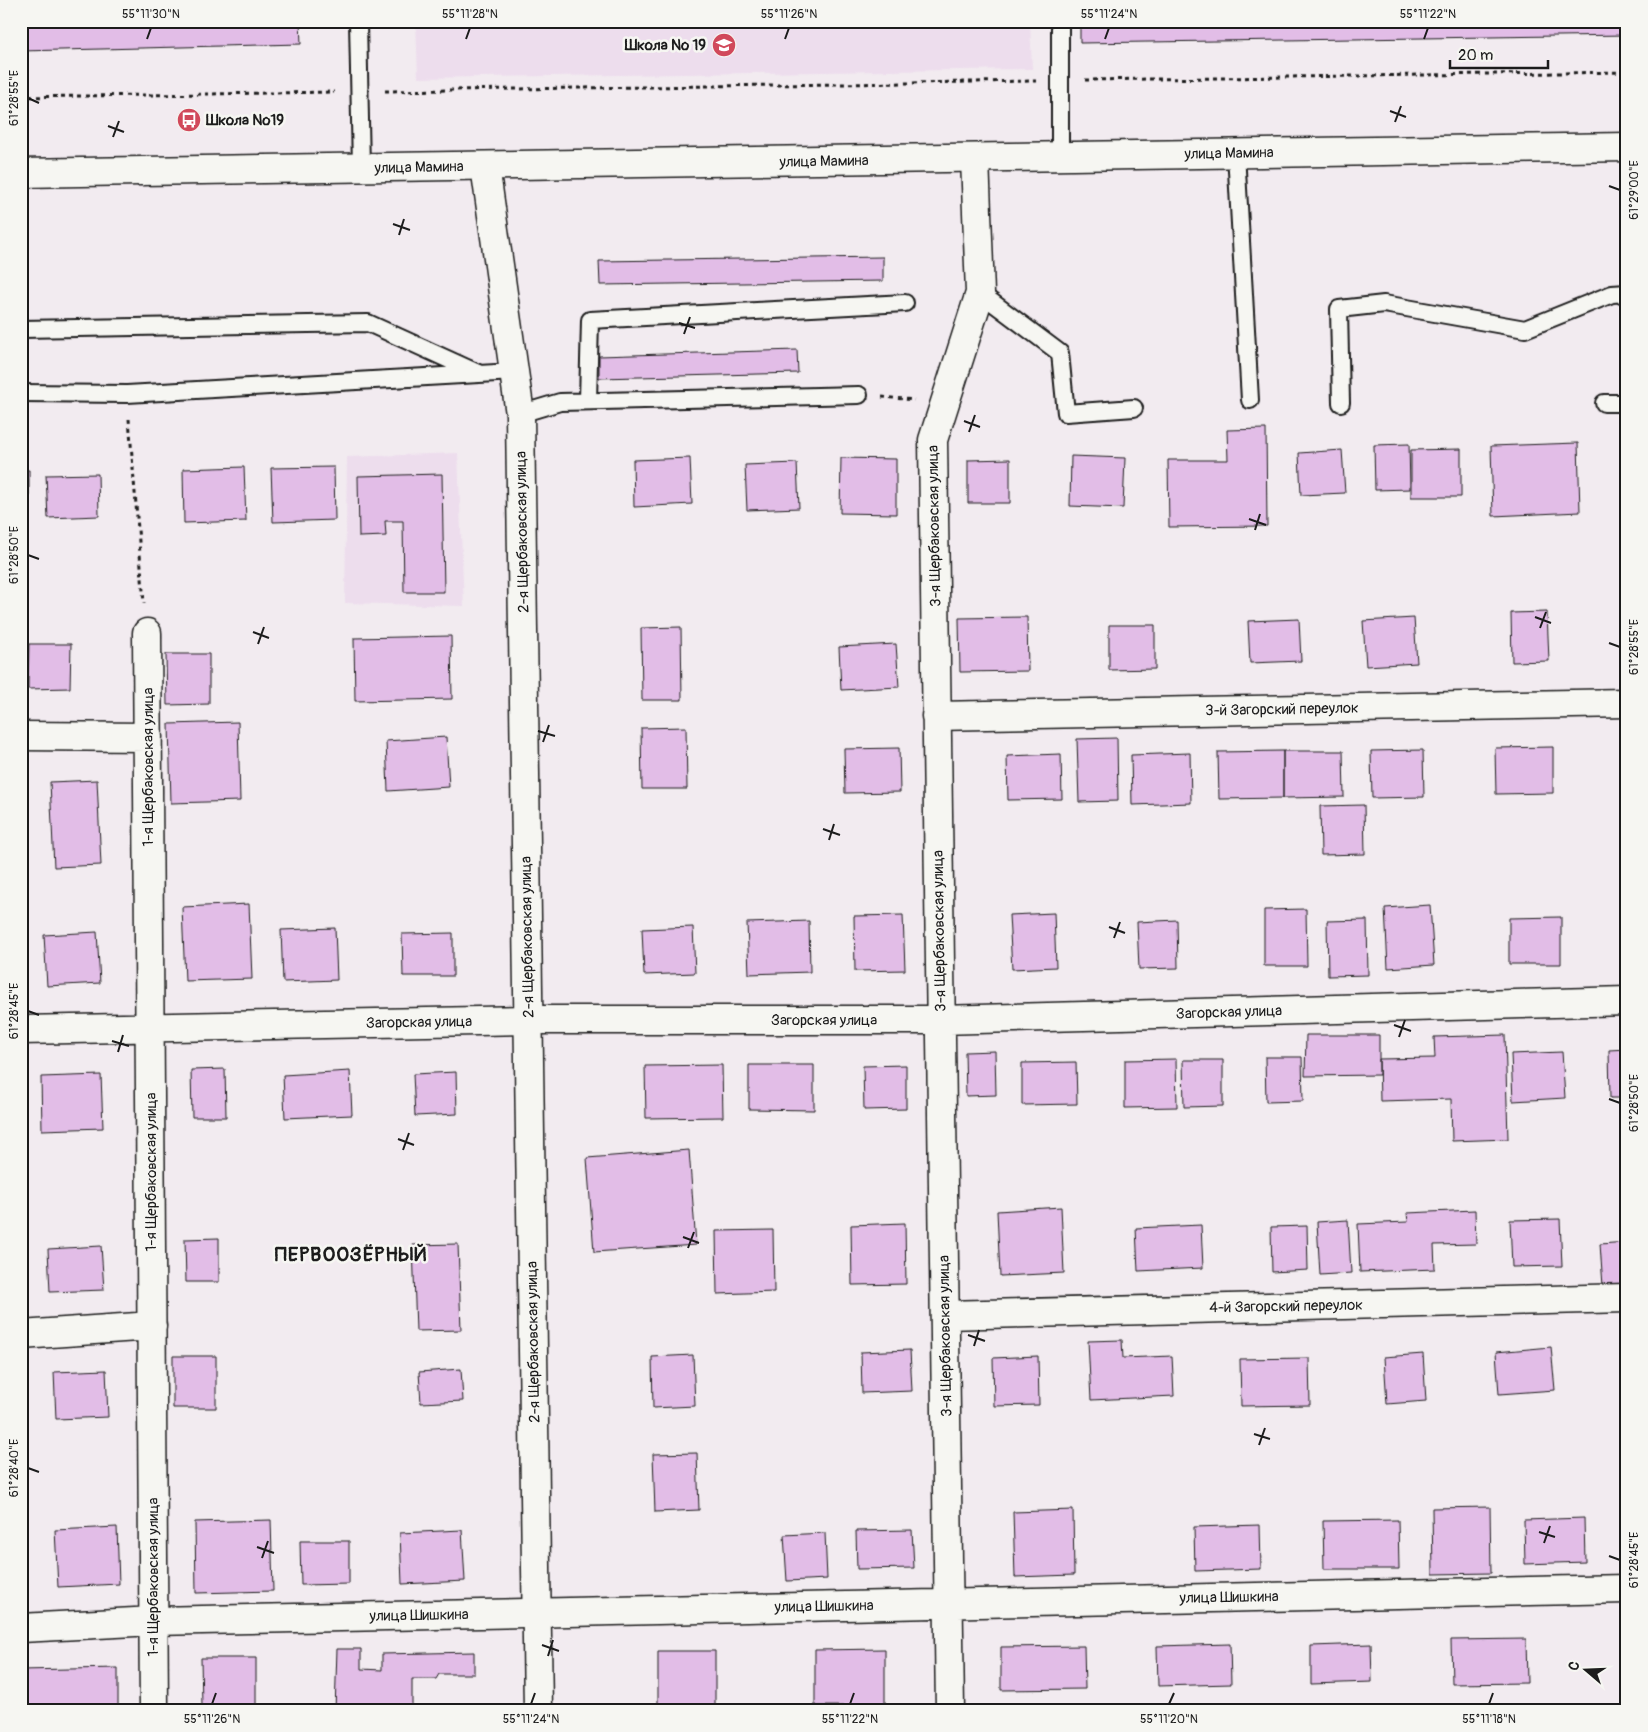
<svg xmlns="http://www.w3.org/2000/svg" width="1648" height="1732" font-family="Pangolin,sans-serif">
	<rect width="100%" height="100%" fill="#f2ebf0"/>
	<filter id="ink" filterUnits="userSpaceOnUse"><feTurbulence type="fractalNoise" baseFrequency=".02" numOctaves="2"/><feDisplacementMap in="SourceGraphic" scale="10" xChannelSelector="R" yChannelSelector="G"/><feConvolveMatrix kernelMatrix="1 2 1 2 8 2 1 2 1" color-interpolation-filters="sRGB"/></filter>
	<g filter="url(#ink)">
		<path fill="#eddded" d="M416,21H1030L1032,69L418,78Z
			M458,453L464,606L345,603L347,457Z"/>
		<path fill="#e2bde7" stroke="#1c1c1c" d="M21,21H300L301,44L21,51Z
			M1080,21H1627V35L1080,43Z
			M883,257V281L600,285L599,261Z
			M797,350L798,373L599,378V356Z
			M1266,429L1267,526L1169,527L1168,460H1228L1227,430Z
			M1578,443L1580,512L1493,516L1491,446Z
			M1409,444L1410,489L1375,490L1374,445Z
			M1461,449V497H1411V450Z
			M1342,450L1345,493L1301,495L1299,453Z
			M1071,456L1125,458L1123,508L1070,506Z
			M690,458L692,504L634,507L633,460Z
			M841,458L896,459V514L840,513Z
			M1010,459V503H968V460Z
			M797,463L799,508L747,510L745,465Z
			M244,467L246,521L184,523L183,469Z
			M334,467L335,520L273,522L271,468Z
			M21,470H29V510H21Z
			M98,474L99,516L48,518L46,475Z
			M442,474L444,592H404L403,521H385L386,536L359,537L358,476Z
			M1547,612L1549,661L1512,662L1511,613Z
			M1027,617L1028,671L960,672L959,618Z
			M1414,618L1417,663L1366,666L1363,621Z
			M1299,619L1301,661L1250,663L1248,621Z
			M1109,625H1155V669L1109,670Z
			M681,627L682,700H642L641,628Z
			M451,636L452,699L355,701L354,638Z
			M29,644H71L70,688L28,689Z
			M896,644L899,687L841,690L839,647Z
			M166,654H209V704L167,705Z
			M238,722L240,801L171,803L169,724Z
			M686,727L687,789H642L641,728Z
			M446,737L449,787L388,791L386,741Z
			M1117,738L1118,801L1079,802L1077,739Z
			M1553,747V793L1496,794L1495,748Z
			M899,748L900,792L845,793L844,749Z
			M1423,750L1424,797L1372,798L1371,751Z
			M1283,751H1343L1344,797L1283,798Z
			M1283,751V798L1219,799L1218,752Z
			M1190,753L1191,803L1132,805L1131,755Z
			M1061,754L1062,799L1008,800L1007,756Z
			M97,780L101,865L54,867L50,782Z
			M1364,805L1365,854L1321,855L1320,806Z
			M249,904L252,979L185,981L182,907Z
			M1430,905L1434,965L1388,968L1385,908Z
			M1306,909L1307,966H1264V910Z
			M1054,913L1056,967L1012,969L1009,915Z
			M903,915L905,970L855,971L854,916Z
			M1561,917V964H1509V918Z
			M1177,920L1178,968L1139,969L1137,922Z
			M1367,920L1368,975L1328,976L1327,921Z
			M809,921L810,972L749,974L747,923Z
			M693,927L695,973L644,975L642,929Z
			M335,928L337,980L283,982L281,930Z
			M97,932L100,983L47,986L44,935Z
			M453,933V976H403L402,934Z
			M1306,1035H1379V1075L1305,1076Z
			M1505,1035L1508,1139L1452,1141L1451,1099L1380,1101L1379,1059L1435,1058L1434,1037Z
			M1627,1049V1098H1610L1609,1050Z
			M995,1051L996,1095L966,1096L965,1052Z
			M1562,1052L1565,1098L1513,1101L1511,1054Z
			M1265,1057H1302L1303,1101L1266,1102Z
			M1176,1059L1177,1107L1125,1108V1060Z
			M1183,1060H1223V1106L1184,1107Z
			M1076,1062L1077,1104L1022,1105V1063Z
			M722,1065L723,1117L646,1118L645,1066Z
			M749,1065H814V1110L749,1109Z
			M906,1065V1109L864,1110L863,1066Z
			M225,1069L226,1117H192L191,1070Z
			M350,1071L352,1115L285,1118L283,1075Z
			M456,1072L457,1114L415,1116L413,1074Z
			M101,1075L103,1128L42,1130L41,1077Z
			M689,1150L696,1245L594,1252L587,1158Z
			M1061,1207L1064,1273L1000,1276L997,1211Z
			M1475,1210L1476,1244L1434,1245L1435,1269L1360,1272L1358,1224L1408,1222L1407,1213Z
			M1560,1219L1562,1266L1512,1267L1510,1220Z
			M1348,1220L1351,1273L1320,1275L1317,1222Z
			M905,1223L906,1284L852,1285L851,1225Z
			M1201,1225L1203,1268L1138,1271L1136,1228Z
			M1307,1226L1308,1270L1272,1272L1271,1227Z
			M773,1230L774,1292L717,1294L716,1231Z
			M219,1238V1282H186L185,1239Z
			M1627,1242V1284L1603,1286L1600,1244Z
			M458,1244L461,1330L416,1331L413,1245Z
			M101,1246L104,1290L50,1292L48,1249Z
			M1122,1340L1123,1358L1172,1356L1174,1396L1091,1400L1088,1341Z
			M1551,1347L1555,1390L1499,1394L1496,1352Z
			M910,1350L912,1391L862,1393L861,1352Z
			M1423,1354L1426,1401L1387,1404L1384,1357Z
			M693,1355L695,1406L653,1408L652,1357Z
			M173,1356H216V1408H173Z
			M1038,1356L1039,1405L994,1406L993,1358Z
			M1309,1358L1310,1405L1241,1406L1240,1359Z
			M461,1369L463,1401L421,1403L419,1372Z
			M106,1370L108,1417L56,1419L54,1372Z
			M697,1453L699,1510L655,1512L653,1454Z
			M1490,1507L1491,1573L1433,1574L1432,1508Z
			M1073,1510L1074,1575L1015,1577L1013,1512Z
			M1584,1518L1585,1562L1525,1564L1524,1520Z
			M271,1520L273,1591L196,1593L195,1522Z
			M1398,1520L1399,1569H1324L1323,1521Z
			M1260,1525L1261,1569L1195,1571L1194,1527Z
			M117,1527L119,1584L58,1587L55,1530Z
			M462,1530L465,1581L402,1584L400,1533Z
			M912,1530L914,1568L857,1569L856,1531Z
			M825,1533L827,1579L787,1581L784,1535Z
			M300,1541H349V1584L301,1585Z
			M1526,1639L1527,1683L1452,1684L1451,1640Z
			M1622,1640H1627V1683L1622,1684Z
			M1230,1644L1231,1684L1158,1686L1157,1646Z
			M1371,1644L1372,1682L1311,1684V1646Z
			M1084,1646L1085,1689L1001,1690V1647Z
			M337,1649H361V1669L382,1670V1654L474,1652V1674H439L436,1679H412V1711H335Z
			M885,1649V1706H815V1650Z
			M658,1651H715V1711H658Z
			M201,1658H256V1705L202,1706Z
			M118,1668V1711H21V1670Z"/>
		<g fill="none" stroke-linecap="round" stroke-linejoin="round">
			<g stroke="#1c1c1c" stroke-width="20">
				<path id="service" d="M358,21L361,168
					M1236,153L1250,400
					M1060,156V21
					M980,293L1060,353L1066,413L1134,408
					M21,329L368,323L478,373
					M21,393L127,394L514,372
					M588,401L590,320L905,303
					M1341,403L1339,309L1384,304L1525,329L1612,294L1627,293
					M1604,403H1627
					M520,414L560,402L859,395"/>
			</g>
			<g stroke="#1c1c1c" stroke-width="31">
				<path id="minor" d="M147,633L154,1711
					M936,716L1627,703
					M21,736L148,737
					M21,1030L528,1020H940L1627,1001
					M945,1315L1627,1298
					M21,1335L152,1326
					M21,1628L154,1621L1627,1589
					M950,1711L933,440L980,293L975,158"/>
			</g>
			<g stroke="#1c1c1c" stroke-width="31">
				<path id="tertiary" d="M485,166L520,414L538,1711"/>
			</g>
			<g stroke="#1c1c1c" stroke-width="31">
				<path id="secondary" d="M21,173L1627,147"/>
			</g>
			<path stroke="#1c1c1c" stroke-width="3" stroke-dasharray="4 4" stroke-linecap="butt" d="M1085,80L1627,72
				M385,91L1036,81
				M21,97L334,92
				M882,397L914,400
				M129,419L144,603"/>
			<use href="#service" stroke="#f6f6f2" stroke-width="16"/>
			<use href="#minor" stroke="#f6f6f2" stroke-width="28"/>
			<use href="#tertiary" stroke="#f6f6f2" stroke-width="28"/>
			<use href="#secondary" stroke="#f6f6f2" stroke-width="28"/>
		</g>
	</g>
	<path fill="none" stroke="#1c1c1c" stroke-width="2" d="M147,39L151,28M466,39L470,28M785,39L789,28M1105,39L1109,28M1424,39L1428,28M28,98L39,103M1390,111L1406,117M1395,122L1401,106M108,126L124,132M113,137L119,121M1609,186L1620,190M393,224L410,230M399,235L404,219M679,323L695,328M684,334L690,317M964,421L980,427M969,432L975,415M1249,519L1266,525M1255,530L1260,514M28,555L39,559M1535,617L1551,623M1540,628L1546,612M253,632L269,638M1609,643L1620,647M258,644L264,627M538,731L555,736M543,742L549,725M823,829L840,835M829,840L834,824M1109,927L1125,933M1114,938L1120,922M28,1011L39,1015M1394,1025L1411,1031M1399,1037L1405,1020M112,1041L129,1046M118,1052L123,1035M1609,1099L1620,1103M398,1139L414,1145M403,1150L409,1133M683,1237L699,1243M688,1248L694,1232M968,1335L985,1341M974,1346L979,1330M1254,1434L1270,1439M1259,1445L1265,1428M28,1468L39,1472M1539,1532L1555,1537M1544,1543L1550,1526M257,1547L274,1553M1609,1556L1620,1560M262,1558L268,1541M542,1645L559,1651M548,1656L553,1640M212,1704L216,1693M531,1704L535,1693M850,1704L854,1693M1169,1704L1174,1693M1489,1704L1493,1693"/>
	<defs>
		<g id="school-disc" transform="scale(1.25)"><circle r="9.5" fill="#d1495b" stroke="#f6f6f2"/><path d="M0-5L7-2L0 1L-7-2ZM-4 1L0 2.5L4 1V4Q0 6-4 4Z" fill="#fff"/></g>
		<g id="bus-disc" transform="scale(1.25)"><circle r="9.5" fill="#d1495b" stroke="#f6f6f2"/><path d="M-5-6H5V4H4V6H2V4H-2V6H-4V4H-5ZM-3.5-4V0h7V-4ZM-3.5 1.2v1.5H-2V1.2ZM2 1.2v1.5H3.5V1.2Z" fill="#fff"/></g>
	</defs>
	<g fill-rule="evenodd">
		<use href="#school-disc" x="724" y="45"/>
		<use href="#bus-disc" x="189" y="120"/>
	</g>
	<g text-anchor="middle" stroke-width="5" stroke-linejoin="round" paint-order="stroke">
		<g font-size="15" font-weight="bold" fill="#1c1c1c" stroke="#f6f6f2" text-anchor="end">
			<text x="706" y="50">Школа № 19</text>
			<text x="206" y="125" text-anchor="start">Школа №19</text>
		</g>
		<g font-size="15" fill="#1c1c1c" stroke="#f6f6f2">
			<text transform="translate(1229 153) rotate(-1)" y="5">улица Мамина</text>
			<text transform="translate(824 161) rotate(-1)" y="5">улица Мамина</text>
			<text transform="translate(419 167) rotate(-1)" y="5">улица Мамина</text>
			<text transform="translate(934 526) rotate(-91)" y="5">3-я Щербаковская улица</text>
			<text transform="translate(522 532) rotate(-91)" y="5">2-я Щербаковская улица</text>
			<text transform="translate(1282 709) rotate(-1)" y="5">3-й Загорский переулок</text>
			<text transform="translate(148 767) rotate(-90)" y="5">1-я Щербаковская улица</text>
			<text transform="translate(939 931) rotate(-91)" y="5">3-я Щербаковская улица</text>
			<text transform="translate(527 937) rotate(-91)" y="5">2-я Щербаковская улица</text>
			<text transform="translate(1229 1012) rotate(-2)" y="5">Загорская улица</text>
			<text x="824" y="1025">Загорская улица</text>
			<text transform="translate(419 1022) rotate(-1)" y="5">Загорская улица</text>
			<text transform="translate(151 1172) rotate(-90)" y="5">1-я Щербаковская улица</text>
			<text transform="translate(1286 1306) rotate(-1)" y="5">4-й Загорский переулок</text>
			<text transform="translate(945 1336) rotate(-91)" y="5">3-я Щербаковская улица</text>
			<text transform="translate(533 1342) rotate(-91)" y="5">2-я Щербаковская улица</text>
			<text transform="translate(153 1577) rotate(-90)" y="5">1-я Щербаковская улица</text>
			<text transform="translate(1229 1597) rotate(-1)" y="5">улица Шишкина</text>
			<text transform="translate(824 1606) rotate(-1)" y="5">улица Шишкина</text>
			<text transform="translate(419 1615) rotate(-1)" y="5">улица Шишкина</text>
		</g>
		<g font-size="20" font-weight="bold" letter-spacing="1" fill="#1c1c1c" stroke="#f6f6f2">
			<text x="351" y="1261">ПЕРВООЗЁРНЫЙ</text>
		</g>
	</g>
	<rect width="1648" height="1732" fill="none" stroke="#f6f6f2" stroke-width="55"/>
	<g transform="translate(1586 1670) rotate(289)" stroke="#f6f6f2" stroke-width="4" paint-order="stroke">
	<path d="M0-4L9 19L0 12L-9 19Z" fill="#1c1c1c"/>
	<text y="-8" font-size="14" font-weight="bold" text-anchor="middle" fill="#1c1c1c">С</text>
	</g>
	<path d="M1450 60v8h98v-8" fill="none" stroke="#1c1c1c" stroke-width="2.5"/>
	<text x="1458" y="60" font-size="15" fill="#1c1c1c" stroke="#f6f6f2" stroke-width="4" paint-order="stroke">20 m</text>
	<rect x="28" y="28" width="1592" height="1676" fill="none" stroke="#1c1c1c" stroke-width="2"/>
	<g font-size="12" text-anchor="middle" fill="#1c1c1c">
		<text x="151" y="18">55°11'30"N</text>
		<text x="470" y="18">55°11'28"N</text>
		<text x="789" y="18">55°11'26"N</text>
		<text x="1109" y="18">55°11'24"N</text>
		<text x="1428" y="18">55°11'22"N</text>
		<text transform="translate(14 98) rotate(-90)" y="4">61°28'55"E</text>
		<text transform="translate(1634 190) rotate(-90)" y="4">61°29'00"E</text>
		<text transform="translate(14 555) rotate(-90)" y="4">61°28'50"E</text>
		<text transform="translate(1634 647) rotate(-90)" y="4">61°28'55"E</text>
		<text transform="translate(14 1011) rotate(-90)" y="4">61°28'45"E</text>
		<text transform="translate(1634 1103) rotate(-90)" y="4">61°28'50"E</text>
		<text transform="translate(14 1468) rotate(-90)" y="4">61°28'40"E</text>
		<text transform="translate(1634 1560) rotate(-90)" y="4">61°28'45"E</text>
		<text x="212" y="1723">55°11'26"N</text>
		<text x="531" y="1723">55°11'24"N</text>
		<text x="850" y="1723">55°11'22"N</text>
		<text x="1169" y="1723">55°11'20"N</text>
		<text x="1489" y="1723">55°11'18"N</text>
	</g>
</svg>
